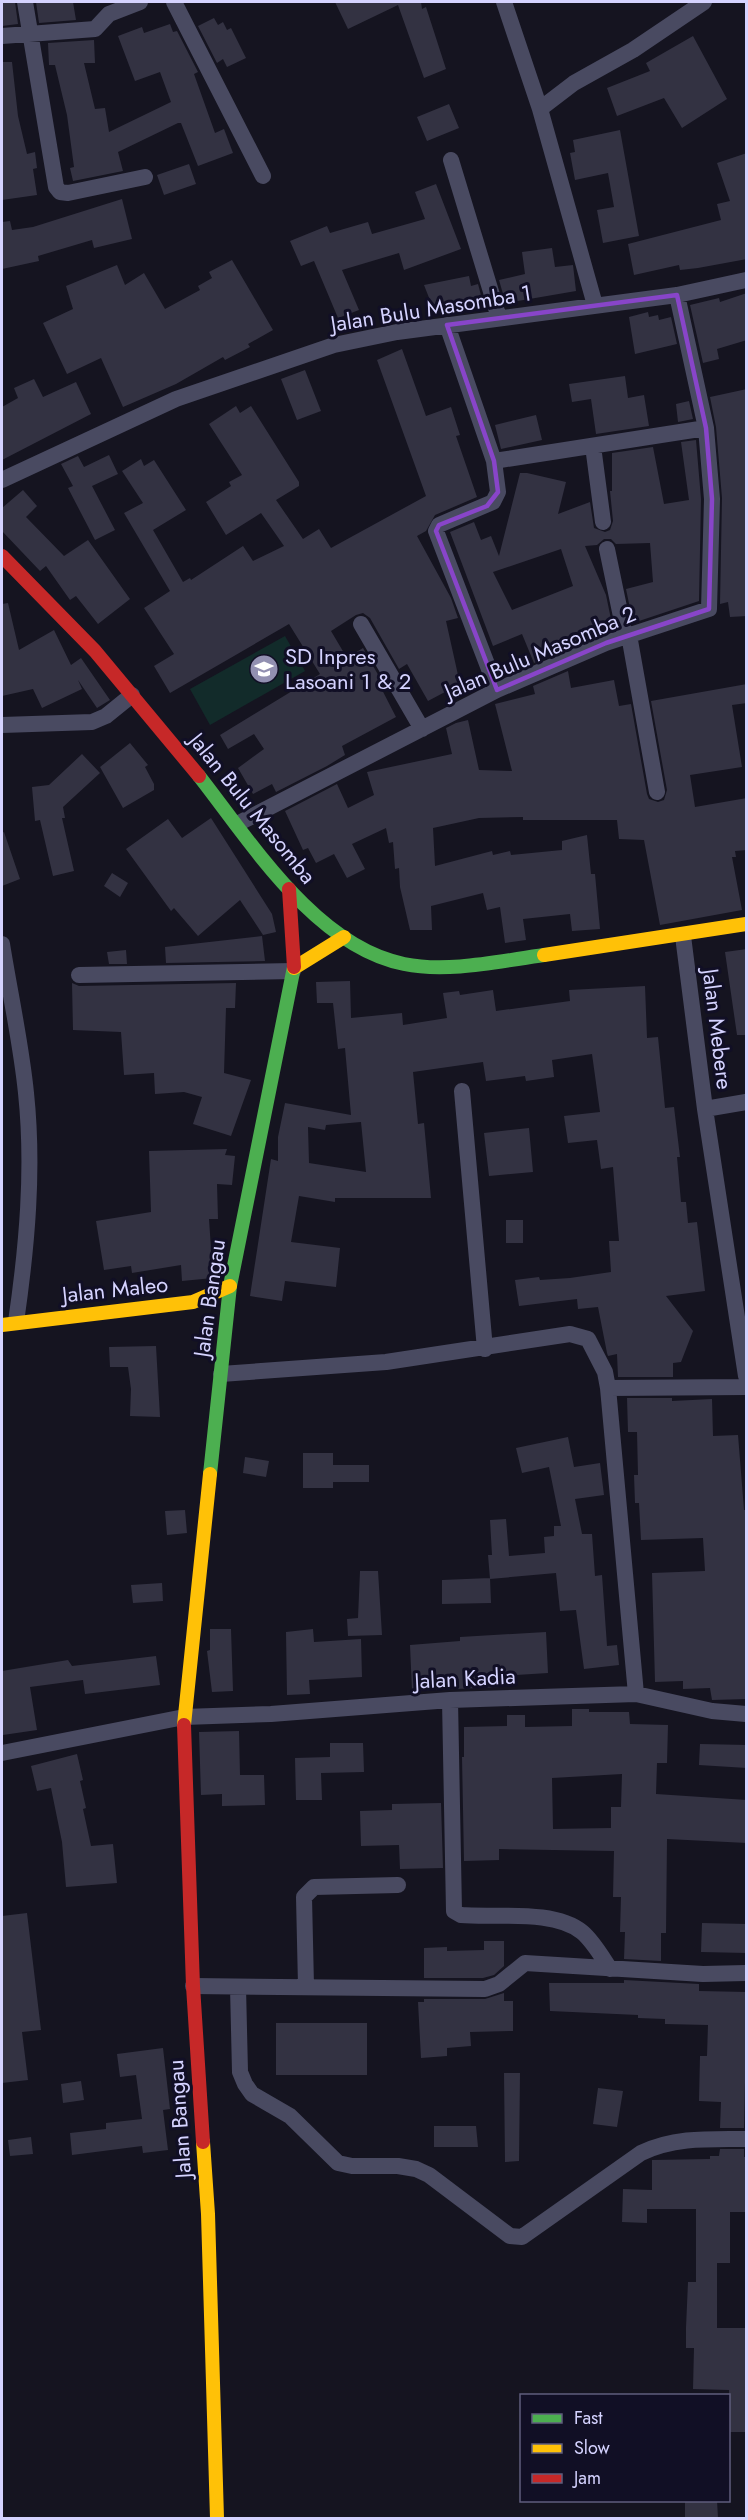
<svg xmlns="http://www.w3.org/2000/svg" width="748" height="2520" font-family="Jost,sans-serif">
	<rect width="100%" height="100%" fill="#151420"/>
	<path fill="#122b2a" d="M285,636L305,671L210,725L190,689Z"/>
	<path fill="#333242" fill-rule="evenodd" d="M2,2H15L18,24L2,26Z
		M36,2H73L76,20L39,23Z
		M335,2H421L422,9L426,7L446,69L424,78L398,5L348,29Z
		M214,18L218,25L223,22L227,30L231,28L246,58L227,67L223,59L217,63L198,26Z
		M170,24L173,32L177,31L198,72L194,74L215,133L224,129L233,153L198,166L181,123H178L118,152L123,171L73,181L70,168L74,167L67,115L55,65H49L48,43L94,40L95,63H84L95,109L105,108L109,132L171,102L160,72L135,81L118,36L142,27L144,33Z
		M693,36L727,99L682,128L664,98L617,116L607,88L650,71L646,63Z
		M2,62H12L18,116L27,154L35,152L37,168L33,169L37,195L2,200Z
		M449,104L459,128L427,141L417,117Z
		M620,130L639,236L603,243L597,210L614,207L608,173L575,180L570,153L575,152L573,140Z
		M747,153V259L698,268L680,270L679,265L634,275L628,244L721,220L717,204L730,201L717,163Z
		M189,164L196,184L164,195L157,175Z
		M436,184L461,249L404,270L399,253L342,270L359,310L338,318L314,261L301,266L290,241L327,226L330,233L368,222L372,234L425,219L415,192Z
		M122,199L132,239L94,248L92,240L38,256L39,261L2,269V222L10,221L12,230L33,227Z
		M552,248L555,267L573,265L576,291L512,302L511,299L505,301L499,280L525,274L522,252Z
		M232,260L273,330L248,344L250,347L225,360L223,357L176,384L123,407L101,358L67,374L43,323L73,309L66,286L117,265L125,285L144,273L165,309L200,290L198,286L212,278L209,272Z
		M469,276L471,286L478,284L482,299L435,313L424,285Z
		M747,293V340L717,349L719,359L703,363L690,305L719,298L720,302Z
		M648,312L649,317L658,315L659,320L671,317L677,344L635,354L629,317Z
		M402,349L426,416L451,407L460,435L456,436L477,497L435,515L426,531L417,536L451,598L458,618L446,621L460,684L428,701L407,664L399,669L370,618L363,613L356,615L331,631L347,658L363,648L381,680L378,682L396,717L342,746L345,755L327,766L276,792L272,784L253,794L238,768L264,749L254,734L228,749L220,735L320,674L289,624L170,693L154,666L174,654L144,608L170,591L124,513L143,503L122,471L141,459L144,466L154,460L186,510L153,530L183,582L190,578L191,580L243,546L253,561L284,546L261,513L226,535L206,502L231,486L229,482L242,475L209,424L236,406L240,413L251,406L299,482V486L276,500L303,539L319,529L331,548L426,496L377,360Z
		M305,370L321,411L297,420L281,379Z
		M625,376L628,398L644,395L649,426L596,434L591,399L572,402L569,384Z
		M34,379L43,397L76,382L91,414L2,460V407L18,398L14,388Z
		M747,389V616L730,617L728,602L720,604L722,498L716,427L710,397Z
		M689,401L693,419L678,422L676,404Z
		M536,415L542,440L501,449L495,425Z
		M696,440L701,499L699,601L633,623L626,589L653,582L650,543L616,544L611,539H604L597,545L585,546L606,595L612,624L588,633L590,638L534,663L522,634L493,646L450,532L474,522L481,540L491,536L499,556L520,473H527L566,482L558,514L590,502L594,528L605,532L610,530L613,521L610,491H612V453L653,447L664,504L689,500L681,442ZM561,549L573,586L512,610L493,572Z
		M109,455L118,474L92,486L115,530L95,540L68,488L73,486L61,464L78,456L84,467Z
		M23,490L37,506L26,517L64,556L88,540L130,599L98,624L76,596L70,600L46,566L40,571L2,531V508Z
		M8,603L19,650L54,630L71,665L81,658L110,700L97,708L78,680L82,689L42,708L33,689L2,696V604Z
		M568,671L571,688L614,680L619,706L631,704L647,794L649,799L658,802L664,800L667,790L651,701L747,684V703L732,705L742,767L690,775L695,807L747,798V850L735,851L736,857H732L742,910L660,925L644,840L619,839L617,820H523V817L479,818L433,828L435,866L492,851L493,855L510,851L511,855L562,850V841L587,835L591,874H595L600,929L572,931L570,914L523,919L526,940L505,943L500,907L487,910L483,893L431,906L432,930H410L400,887L399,868L395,869L393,842L389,843L386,828L352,844L365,869L347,878L334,854L316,863L308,848L303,850L285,811L337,784L348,808L374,795L367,772L452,754L446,728L456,723L468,720L479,770L512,771L495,704L535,694L533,686Z
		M130,743L148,765L145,767L154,784V790L123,808L100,767Z
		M82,754L100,773L63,807L65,818H62L74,871L53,876L40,820L35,821L32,787L49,785Z
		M211,818L272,914L276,932L263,935L240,900L198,936L174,908L171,911L126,849L168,819L182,838Z
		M4,832L20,879L2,886V833Z
		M112,873L128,883L120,897L104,886Z
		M262,936L265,961L166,963L165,947Z
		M747,949V1035H737L725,952Z
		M126,950L127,964H109L107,952Z
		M350,981L351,1018L402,1013L403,1025L447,1018L443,993L459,991L460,995L493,990L496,1011L570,1001L569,990L645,986L647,1038L658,1037L665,1108L674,1107L680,1157H677L681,1202H686L688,1223L697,1222L705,1291L666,1296L693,1331L681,1362L673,1363V1377H618L617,1354L608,1356L607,1353L598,1307L578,1309L577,1299L519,1306L515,1280L539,1277L540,1280L570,1278L611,1272L609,1241H619L613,1167L601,1169L597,1140L568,1143L564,1116L600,1112L592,1054L552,1060L554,1077L526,1081L525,1076L486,1081L483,1062L413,1072L418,1124L424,1123L431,1198H335V1202L299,1196L291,1242L340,1248L336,1287L285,1281L282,1301L250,1296L271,1159L278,1161V1137L285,1103L351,1115L345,1048L338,1049L333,1003H317L316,982ZM361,1122L366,1172L309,1163L308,1127L325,1130L326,1125Z
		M72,983L79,986L236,983L235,1008H226L224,1073L251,1080L231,1136L193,1124L202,1097L184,1092L155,1094L154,1073L124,1075L121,1032L73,1030Z
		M529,1128L533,1172L489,1176L484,1133Z
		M227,1149L225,1155L235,1156L232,1185L217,1184L218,1219H209L213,1278L182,1281L181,1265L132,1273L131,1266L104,1270L96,1221L151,1212L149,1151Z
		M506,1220H523V1243H506Z
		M156,1346L160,1417L130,1416L131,1389L128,1367H110L109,1347Z
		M627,1398H672V1401L712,1399L713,1436L738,1435L744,1510H747V1699L712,1700L710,1688L683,1689V1681L655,1682L652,1573L705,1571L703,1538L641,1540L639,1503H635L634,1475H638L637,1432H628Z
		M568,1437L574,1467L600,1463L604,1495L575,1499L582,1534H592L595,1576L602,1575L607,1646L617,1645L619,1665L584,1669L576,1610L560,1611L556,1573L490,1579L488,1555H492L490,1520L506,1519L509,1556L545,1553L544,1537L554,1536V1526H561L549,1467L522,1473L516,1448Z
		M303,1453H333V1465H369V1482H333V1488H303Z
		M245,1457L269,1461L266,1477L243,1473Z
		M185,1510L187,1533L167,1535L165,1511Z
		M360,1571H378L382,1635L348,1636L347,1619L358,1618Z
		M490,1578L491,1603L442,1604V1580Z
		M162,1583L163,1601L133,1603L131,1585Z
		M210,1629H231L233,1691L212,1692L207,1651L210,1650Z
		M313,1629L314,1642L361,1639L362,1677L309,1680L310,1694L287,1695L286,1632Z
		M546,1632L548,1673L500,1676V1687L412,1691L410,1645L460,1641V1637Z
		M156,1656L160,1685L85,1694L83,1680L30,1687L37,1730L3,1735L2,1671L68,1660L72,1666Z
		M572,1709H589V1712H629L630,1724L668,1725L667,1763H657L656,1794L747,1800V1843L667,1839L666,1933H661V1961L624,1959L625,1932H620L621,1897H613L614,1851L499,1849V1860L464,1861L462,1757H464V1727L507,1726V1715H525V1727L572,1726ZM622,1774L621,1807H611V1828L553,1829L552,1778Z
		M239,1731L240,1775H264L265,1805L222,1806V1794L201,1795L199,1732Z
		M330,1743H363L364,1772L321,1773L322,1800H296L295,1758L330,1757Z
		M700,1744L747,1745V1768L699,1765Z
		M77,1754L83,1780L80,1781L86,1808L83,1809L91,1846L113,1844L117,1883L66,1887L62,1842L51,1788L37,1791L31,1766Z
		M441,1803L443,1868L400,1869L399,1845L361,1846L360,1811L392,1810V1804Z
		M27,1913L41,2030L22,2032L28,2080L2,2083V1916Z
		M702,1923L747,1924V1953L701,1952Z
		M484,1941H504V1966L494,1975L483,1978H424V1948L447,1947V1951L484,1950Z
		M624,1980L699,1984V1991L747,1992L744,2128H720L721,2102L699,2101L700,2056H707L708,2025L665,2024V2019L638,2018V2015L550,2011L549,1983H624Z
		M504,1993V2001H513V2031L470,2032L471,2046L447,2048V2056L421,2058L418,2002H424V1999H485Z
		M276,2023H367V2075H276Z
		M163,2048L170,2109L163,2110L168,2150L143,2153L142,2146L72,2155L70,2133L106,2129V2123L142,2119L136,2075L120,2077L117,2054Z
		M504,2073H520L519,2161L505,2162Z
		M81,2081L84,2100L63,2103L61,2084Z
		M598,2088L623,2091L617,2127L593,2124Z
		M434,2126H476L478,2147H434Z
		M31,2137L33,2154L10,2156L8,2140Z
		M720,2149H744V2157H747V2212H730V2263H717V2328H747V2432H729V2390L693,2389L694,2348H686V2328L688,2282H696V2209H647V2223L622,2222L623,2189L652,2190V2160L710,2159V2156H719Z
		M685,2500H717L718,2518H685Z"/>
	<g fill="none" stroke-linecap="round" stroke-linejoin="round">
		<path stroke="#494a61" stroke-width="16" d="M25,2L56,187L60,192L68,193L145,177
			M174,2L263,176
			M504,2L540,109L595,305
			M2,36L95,29L109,14L140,2
			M540,109L574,83L633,50L704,2
			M451,160L499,318
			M447,325L494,461L706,428
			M593,446L603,522
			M494,461L498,492L493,502L439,525L436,531L497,690
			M2,480L176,399L334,345L397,332L677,295L746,280
			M607,549L625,636
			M361,624L422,729
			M629,635L657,792
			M2,725L92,722L106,716L132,695
			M237,824L497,690L606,643L709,609L712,499L706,428L677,295
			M683,936L705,1109L746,1376
			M2,944C10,994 21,1043 26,1093C34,1169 27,1246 16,1322
			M79,975L293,971
			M462,1091L485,1349
			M705,1109L746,1102
			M221,1374L386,1362L570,1334L588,1339L605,1372L608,1388L636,1694
			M608,1388L746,1387
			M450,1700L454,1911L461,1915C496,1918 554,1909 582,1932C593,1941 602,1957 610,1969
			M2,1753L184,1717L271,1714L450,1700L636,1694L712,1711L746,1714
			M193,1986L485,1989L499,1984L525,1963L703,1974L746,1973
			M306,1986L304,1897L314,1887L398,1885
			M238,1987L240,2072L245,2084L252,2094L290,2116L338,2163L352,2166H398L416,2169L429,2175L510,2236L522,2237L641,2153C674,2137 709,2139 746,2139"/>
		<path stroke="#4caf50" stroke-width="14" d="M199,776C250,841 316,947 404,964C448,973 500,961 544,955
			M210,1474L230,1286L294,967"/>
		<path stroke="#ffc107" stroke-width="14" d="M544,955L746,924
			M294,968L344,937
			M2,1325L193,1302L230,1286
			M184,1725L210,1474
			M203,2142L208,2214L217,2518"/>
		<path stroke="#c62828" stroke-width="14" d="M2,556L95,651L199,776
			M289,889L294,967
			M184,1725L193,1986L203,2142"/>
	</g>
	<path fill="none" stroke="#8845c9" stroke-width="4.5" stroke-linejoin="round" d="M677,295L706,428L712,499L709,609L606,643L497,690L436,531L439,525L487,506L498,492L494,461L447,325Z"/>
	<defs>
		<g id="school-disc" transform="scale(1.5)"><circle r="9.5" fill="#9290b1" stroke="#110f25"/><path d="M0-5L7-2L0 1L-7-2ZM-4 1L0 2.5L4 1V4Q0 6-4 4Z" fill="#fff"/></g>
	</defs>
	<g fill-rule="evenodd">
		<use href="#school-disc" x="264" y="669"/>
	</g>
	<g text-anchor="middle" stroke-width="6" stroke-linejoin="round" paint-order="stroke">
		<g font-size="22" fill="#d5d3ff" stroke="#110f25">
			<text transform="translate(431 308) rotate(-9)" y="8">Jalan Bulu Masomba 1</text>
			<text transform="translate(540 652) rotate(-23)" y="8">Jalan Bulu Masomba 2</text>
			<text transform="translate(253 808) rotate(51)" y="8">Jalan Bulu Masomba</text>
			<text transform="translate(718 1029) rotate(83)" y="8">Jalan Mebere</text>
			<text transform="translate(115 1289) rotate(-6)" y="8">Jalan Maleo</text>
			<text transform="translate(209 1298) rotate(-82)" y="8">Jalan Bangau</text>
			<text transform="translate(465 1678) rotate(-3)" y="8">Jalan Kadia</text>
			<text transform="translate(179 2119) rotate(-94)" y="8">Jalan Bangau</text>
		</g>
		<g font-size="22" fill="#d5d3ff" stroke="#110f25" text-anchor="start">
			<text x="285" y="664">SD Inpres<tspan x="285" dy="25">Lasoani 1 &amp; 2</tspan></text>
		</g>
	</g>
	<rect width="748" height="2520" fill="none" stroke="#d5d3ff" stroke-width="6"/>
	<rect x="520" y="2394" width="210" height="108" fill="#110f25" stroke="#5f5d7c" stroke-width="1.5"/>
	<rect x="532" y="2414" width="30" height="9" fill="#4caf50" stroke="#5f5d7c" stroke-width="1.5"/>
	<text x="574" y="2424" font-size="18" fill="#d5d3ff">Fast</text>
	<rect x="532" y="2444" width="30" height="9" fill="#ffc107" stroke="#5f5d7c" stroke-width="1.5"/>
	<text x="574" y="2454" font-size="18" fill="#d5d3ff">Slow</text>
	<rect x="532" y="2474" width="30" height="9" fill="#c62828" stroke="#5f5d7c" stroke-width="1.5"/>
	<text x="574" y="2484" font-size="18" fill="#d5d3ff">Jam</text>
</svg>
